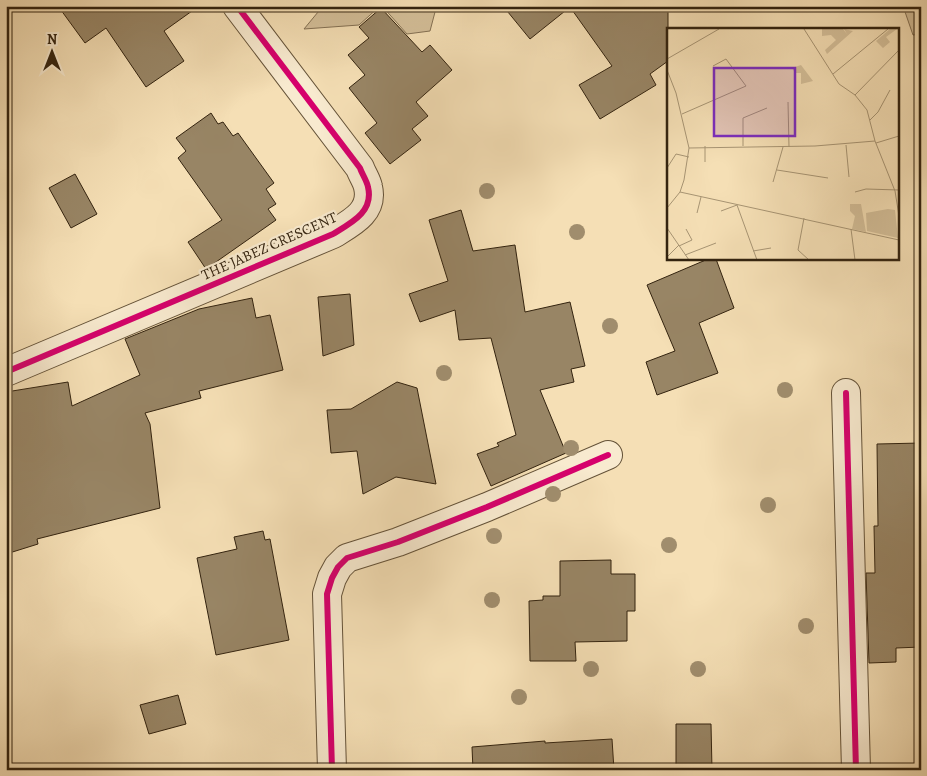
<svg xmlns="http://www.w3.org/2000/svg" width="927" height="776" font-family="Alegreya,serif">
	<rect width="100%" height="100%" fill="#f5dfb5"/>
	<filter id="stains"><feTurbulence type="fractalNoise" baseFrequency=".004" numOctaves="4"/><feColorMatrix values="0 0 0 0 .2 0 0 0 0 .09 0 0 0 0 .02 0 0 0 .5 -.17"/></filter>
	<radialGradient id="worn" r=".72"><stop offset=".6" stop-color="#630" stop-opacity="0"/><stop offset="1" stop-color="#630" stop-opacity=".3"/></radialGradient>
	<path fill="#d4bf99" stroke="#847154" d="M323,6H380L359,25L304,29Z
		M382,6H424L435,12L430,31L407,34Z
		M903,6H921V34L913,35Z"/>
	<path fill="#988565" stroke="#33230f" d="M58,6H199L164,31L184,61L146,87L106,28L85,43Z
		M503,6H668V61L650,74L656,85L600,119L579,85L612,66L570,7L530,39Z
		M381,8L422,52L430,45L452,70L416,102L428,116L412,129L421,140L390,164L365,133L377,123L349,88L365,75L348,55L369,38L359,27Z
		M211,113L218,124L223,122L233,136L238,133L274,183L266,189L276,204L268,209L276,220L206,269L188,242L222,220L178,158L186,151L176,138Z
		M75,174L97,214L71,228L49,188Z
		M461,210L473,251L515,245L525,312L570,302L585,366L571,369L574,382L540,390L566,453L491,486L477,454L499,446L497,443L516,435L491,338L459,340L455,310L420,322L409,294L448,281L429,220Z
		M708,259H716L734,308L699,323L718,373L657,395L646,362L675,351L647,285Z
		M350,294L354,345L323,356L318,297Z
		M252,298L256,318L270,315L283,370L199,391L201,398L145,413L150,424L160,508L37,539L38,544L6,554V392L68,382L72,406L140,375L125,339L199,309Z
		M397,382L417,388L436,484L396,477L363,494L357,451L331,453L327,410L351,409Z
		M921,443V647L896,648V662L869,663L866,573H875L874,526H878L877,444Z
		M263,531L265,540L270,539L289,640L216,655L197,558L237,549L234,537Z
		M611,560V574H635V611H627V641L575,642L576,661H530L529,601L543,600V596H560V561Z
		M178,695L186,724L149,734L140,705Z
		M676,724H711L712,770H676Z
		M612,739L614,770H473L472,747L545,741V743Z"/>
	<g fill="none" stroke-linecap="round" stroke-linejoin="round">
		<g stroke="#645238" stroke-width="30">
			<path id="minor" d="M6,372L333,234C351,223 374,212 368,187C367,181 362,174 360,168L237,6
				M846,393L856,770
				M332,770L327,594L332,578L338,567L347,558L398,542L487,507L608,455"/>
		</g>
		<use href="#minor" stroke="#f8eacf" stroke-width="28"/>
		<g stroke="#f8eacf" stroke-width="9">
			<path id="cycleway" d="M6,372L333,234C351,223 374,212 368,187C367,181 362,174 360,168L237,6
				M846,393L856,770
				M332,770L327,594L332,578L338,567L347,558L398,542L487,507L608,455"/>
		</g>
		<use href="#cycleway" stroke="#d6006c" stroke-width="6"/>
	</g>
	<g fill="#a08d6d">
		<circle cx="487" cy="191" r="8"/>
		<circle cx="577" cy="232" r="8"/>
		<circle cx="610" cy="326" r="8"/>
		<circle cx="444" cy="373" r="8"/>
		<circle cx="785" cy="390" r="8"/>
		<circle cx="571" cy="448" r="8"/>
		<circle cx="553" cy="494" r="8"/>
		<circle cx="768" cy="505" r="8"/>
		<circle cx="494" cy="536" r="8"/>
		<circle cx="669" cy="545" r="8"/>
		<circle cx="492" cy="600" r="8"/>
		<circle cx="806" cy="626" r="8"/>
		<circle cx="591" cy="669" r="8"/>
		<circle cx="698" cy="669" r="8"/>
		<circle cx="519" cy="697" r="8"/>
	</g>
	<g text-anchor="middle" stroke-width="4.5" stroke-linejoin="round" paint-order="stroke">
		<g font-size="15" fill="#33230f" stroke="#f8eacf">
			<text transform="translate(269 246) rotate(-24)" y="5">THE JABEZ CRESCENT</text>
		</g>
	</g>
	<g transform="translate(667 28)">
		<rect width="232" height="232" fill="#f5dfb5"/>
		<path d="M155,1H176L180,6L177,1L186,3L160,26L158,22L169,12L164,7L155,8ZM223,1H230L219,9L223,14L216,20L209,13ZM134,37L146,53L134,56V45H128L125,40ZM183,176H194L199,204L185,201L188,188L183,183ZM221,181L228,182L231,210L200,203L199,185Z" fill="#d4bf99"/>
		<path fill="none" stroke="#a79473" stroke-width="1" d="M137,1L172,56L188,67L200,82L208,113L228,163L232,188M0,31L52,1M0,42L9,65L22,120L17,152L13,164L0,180M166,46L221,1M188,67L232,22M121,74L122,119M15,86L79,58L59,31L46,38M203,92L211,84L223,62M209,115L232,108M179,117L182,149M38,118V134M76,118V90L100,80M22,120L148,118L208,113M0,140L9,126L22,129M110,142L161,150M106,154L116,119M13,164L232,212M188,164L199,161L232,162M70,177L90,232M54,183L70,177M30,185L34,169M137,190L131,222L142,232M0,200L22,232M184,201L188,232M12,218L25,212L19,201M86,223L104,220M18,227L49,215M0,229L12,217"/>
		<path fill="#7b2cbf" fill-opacity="0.15" stroke="#7b2cbf" stroke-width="2.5" d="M47,40H128V108H47Z"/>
		<rect width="232" height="232" fill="none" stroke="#33230f" stroke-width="2.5"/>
	</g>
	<rect width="927" height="776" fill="none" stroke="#f5dfb5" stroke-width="25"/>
	<rect x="8" y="8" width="912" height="761" fill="none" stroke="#33230f" stroke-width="2.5"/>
	<rect x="12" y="12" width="902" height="751" fill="none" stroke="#33230f"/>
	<g transform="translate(52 52)" stroke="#f8eacf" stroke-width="4" paint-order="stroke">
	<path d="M0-4L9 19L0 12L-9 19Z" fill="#33230f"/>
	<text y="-8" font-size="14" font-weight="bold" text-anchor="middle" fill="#33230f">N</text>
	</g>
	<rect width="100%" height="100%" filter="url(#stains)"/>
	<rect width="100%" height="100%" fill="url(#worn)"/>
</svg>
